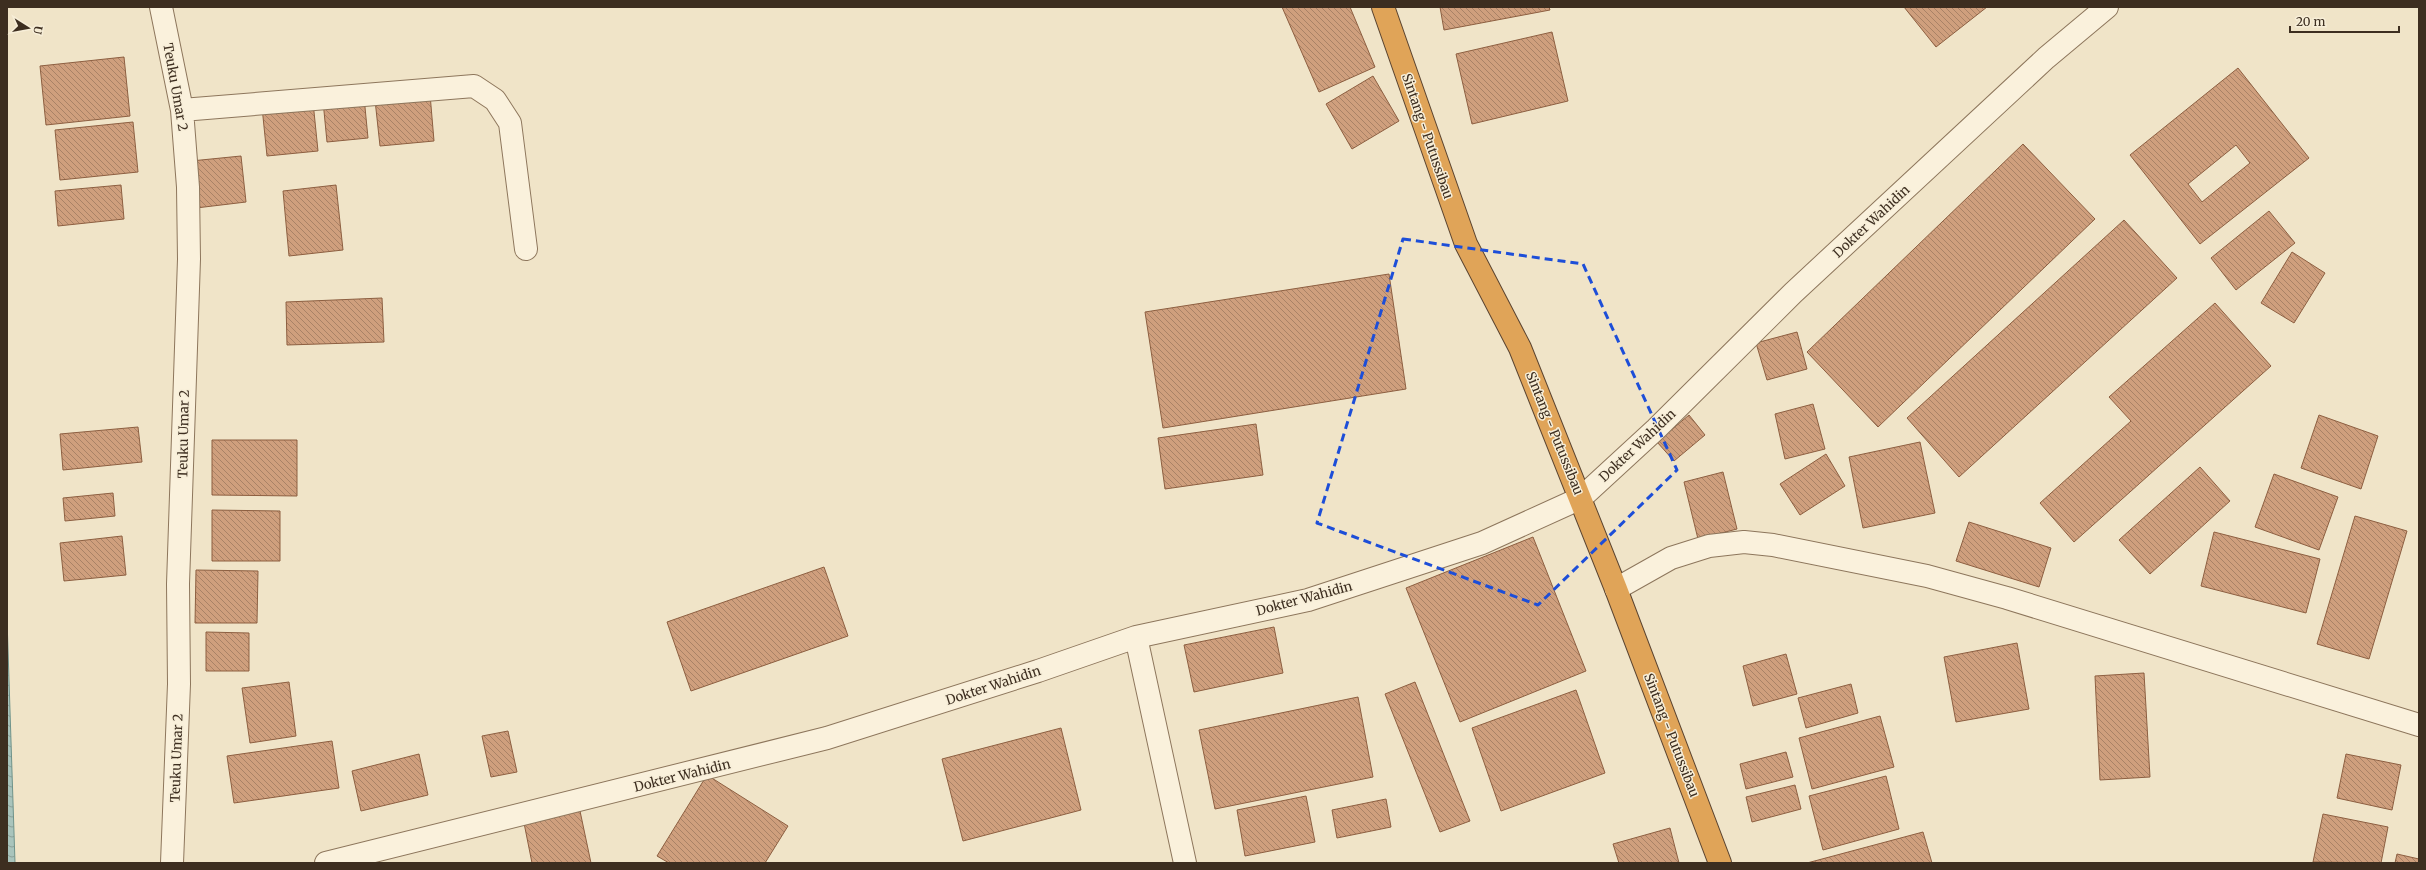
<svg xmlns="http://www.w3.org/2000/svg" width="2426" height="870" font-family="Merriweather,serif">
	<defs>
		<pattern id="water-waves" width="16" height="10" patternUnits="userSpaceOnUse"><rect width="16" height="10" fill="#a9c4bc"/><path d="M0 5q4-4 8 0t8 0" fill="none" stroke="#8ba098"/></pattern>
		<pattern id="building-back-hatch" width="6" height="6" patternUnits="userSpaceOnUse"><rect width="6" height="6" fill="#cf9f7d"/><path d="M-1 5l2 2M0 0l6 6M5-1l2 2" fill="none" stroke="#a98266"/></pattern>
	</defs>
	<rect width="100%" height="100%" fill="#f0e4c8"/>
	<path fill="url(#water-waves)" stroke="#6f938a" d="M7,619L15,863H7Z"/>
	<path fill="url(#building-back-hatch)" stroke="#8d5f41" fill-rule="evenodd" d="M1282,7H1350L1375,67L1319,92Z
		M1440,7H1549L1550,10L1444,30Z
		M1904,7H1987L1936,47Z
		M1552,32L1568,101L1472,124L1456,54Z
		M124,57L130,116L46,125L40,66Z
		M2238,68L2309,158L2200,244L2130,155ZM2236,145L2250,163L2202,202L2188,184Z
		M1373,76L1399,121L1352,149L1326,104Z
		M430,94L434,141L380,146L375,100Z
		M364,97L368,138L327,142L323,101Z
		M313,102L318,151L267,156L262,107Z
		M133,122L138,172L60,180L55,130Z
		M2023,144L2095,219L1878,427L1807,352Z
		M241,156L246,202L196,208L191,161Z
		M121,185L124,219L58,226L55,191Z
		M336,185L343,250L289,256L283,191Z
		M2269,211L2295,243L2236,290L2211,258Z
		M2124,220L2177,278L1959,477L1907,418Z
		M2292,252L2325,273L2294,323L2261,303Z
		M1389,274L1406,389L1163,428L1145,312Z
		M382,298L384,342L287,345L286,302Z
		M2215,303L2271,366L2074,542L2040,503L2131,421L2109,397Z
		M1797,332L1807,369L1767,380L1756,343Z
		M1813,404L1825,449L1785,459L1775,414Z
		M1689,415L1705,435L1674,461L1657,442Z
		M2319,415L2378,436L2361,489L2301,468Z
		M1256,424L1263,475L1165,489L1158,438Z
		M138,427L142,462L63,470L60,434Z
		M212,440H297V496L212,495Z
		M1920,442L1935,513L1863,528L1849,457Z
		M1826,454L1845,486L1800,515L1780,484Z
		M2200,467L2230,501L2150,574L2119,540Z
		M1723,472L1737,529L1698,539L1684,482Z
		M2274,474L2338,497L2319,550L2255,527Z
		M113,493L115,516L65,521L63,498Z
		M212,510L280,511V561H212Z
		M2355,516L2407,531L2369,659L2317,644Z
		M1969,522L2051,548L2039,587L1956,561Z
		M2214,532L2320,559L2306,613L2201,586Z
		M122,536L126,575L64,581L60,543Z
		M1533,537L1586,671L1460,722L1406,588Z
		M824,567L848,636L691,691L667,622Z
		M196,570L258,571L257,623H195Z
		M1274,627L1283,673L1194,692L1184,645Z
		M206,632L249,633V671H206Z
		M2017,643L2029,709L1956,722L1944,657Z
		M1786,654L1797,694L1753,706L1743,666Z
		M2144,673L2150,777L2100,780L2095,676Z
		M289,682L296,736L250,743L242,688Z
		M1415,682L1470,821L1440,832L1385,694Z
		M1851,684L1858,713L1806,728L1798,698Z
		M1576,690L1605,773L1501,811L1472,728Z
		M1358,697L1373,777L1215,809L1199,730Z
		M1880,716L1894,767L1812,789L1799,738Z
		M1061,728L1081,810L963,841L942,759Z
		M508,731L517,772L491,777L482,736Z
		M332,741L339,788L234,803L227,756Z
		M1786,752L1793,777L1746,789L1740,764Z
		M419,754L428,795L361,811L352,771Z
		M2346,754L2401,765L2392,810L2337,798Z
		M707,775L788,826L765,863H669L657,856Z
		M1886,776L1899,829L1823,850L1809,796Z
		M1795,785L1801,809L1752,822L1746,797Z
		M1306,796L1315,842L1245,856L1237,810Z
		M1386,799L1391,827L1337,838L1332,810Z
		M580,811L591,863H532L524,823Z
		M2323,814L2388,827L2381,863L2313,862Z
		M1670,828L1679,863H1619L1613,844Z
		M1923,832L1932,863H1807Z
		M2397,854L2419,859V863H2395Z"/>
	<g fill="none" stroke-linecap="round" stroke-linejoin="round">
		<g stroke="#8d765c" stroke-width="24">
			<path id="minor" d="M161,7L182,110L188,187L189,259L178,584L179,684L172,863
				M182,110L474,86L495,100L510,123L526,249
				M1616,589L1671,558L1709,546L1744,542L1773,545L1927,576L2007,598L2419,725
				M1136,637L1185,863
				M326,863L827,738L1038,671L1136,637L1308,600L1482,543L1581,498L1656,429L1793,293L2046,58L2107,7"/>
		</g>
		<g stroke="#5b4430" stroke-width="24">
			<path id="highway" d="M1383,7L1466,244L1520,348L1616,589L1720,863"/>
		</g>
		<use href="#minor" stroke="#faf1dc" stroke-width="22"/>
		<use href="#highway" stroke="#e0a458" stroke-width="22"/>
	</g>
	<path fill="none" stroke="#1d4ed8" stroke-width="3" stroke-dasharray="8 5" stroke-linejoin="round" d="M1403,239L1583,264L1677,470L1538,605L1317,523Z"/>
	<g text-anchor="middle" stroke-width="3" stroke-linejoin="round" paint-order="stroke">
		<g font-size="13" fill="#3d2e20" stroke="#f7eed8">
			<text transform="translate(176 87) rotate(80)" y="5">Teuku Umar 2</text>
			<text transform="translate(1428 136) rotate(71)" y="5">Sintang - Putussibau</text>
			<text transform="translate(1871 221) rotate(-43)" y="5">Dokter Wahidin</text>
			<text transform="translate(1555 433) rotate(68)" y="5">Sintang - Putussibau</text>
			<text transform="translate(183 434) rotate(-89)" y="5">Teuku Umar 2</text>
			<text transform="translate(1637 445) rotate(-43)" y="5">Dokter Wahidin</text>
			<text transform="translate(1304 598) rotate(-15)" y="5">Dokter Wahidin</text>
			<text transform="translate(993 685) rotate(-18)" y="5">Dokter Wahidin</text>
			<text transform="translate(1672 735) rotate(69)" y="5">Sintang - Putussibau</text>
			<text transform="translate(176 758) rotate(-88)" y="5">Teuku Umar 2</text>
			<text transform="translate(682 775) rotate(-14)" y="5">Dokter Wahidin</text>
		</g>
	</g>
	<rect width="2426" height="870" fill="none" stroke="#3d2e20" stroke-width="16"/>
	<g transform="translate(28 28) rotate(101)" stroke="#f7eed8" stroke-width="3" paint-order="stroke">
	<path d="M0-3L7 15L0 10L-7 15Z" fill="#3d2e20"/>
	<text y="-6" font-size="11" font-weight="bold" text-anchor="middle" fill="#3d2e20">U</text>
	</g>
	<path d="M2290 26v6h109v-6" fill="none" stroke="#3d2e20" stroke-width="2"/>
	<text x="2296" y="26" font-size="12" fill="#3d2e20" stroke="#f7eed8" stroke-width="3" paint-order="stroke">20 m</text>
</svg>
